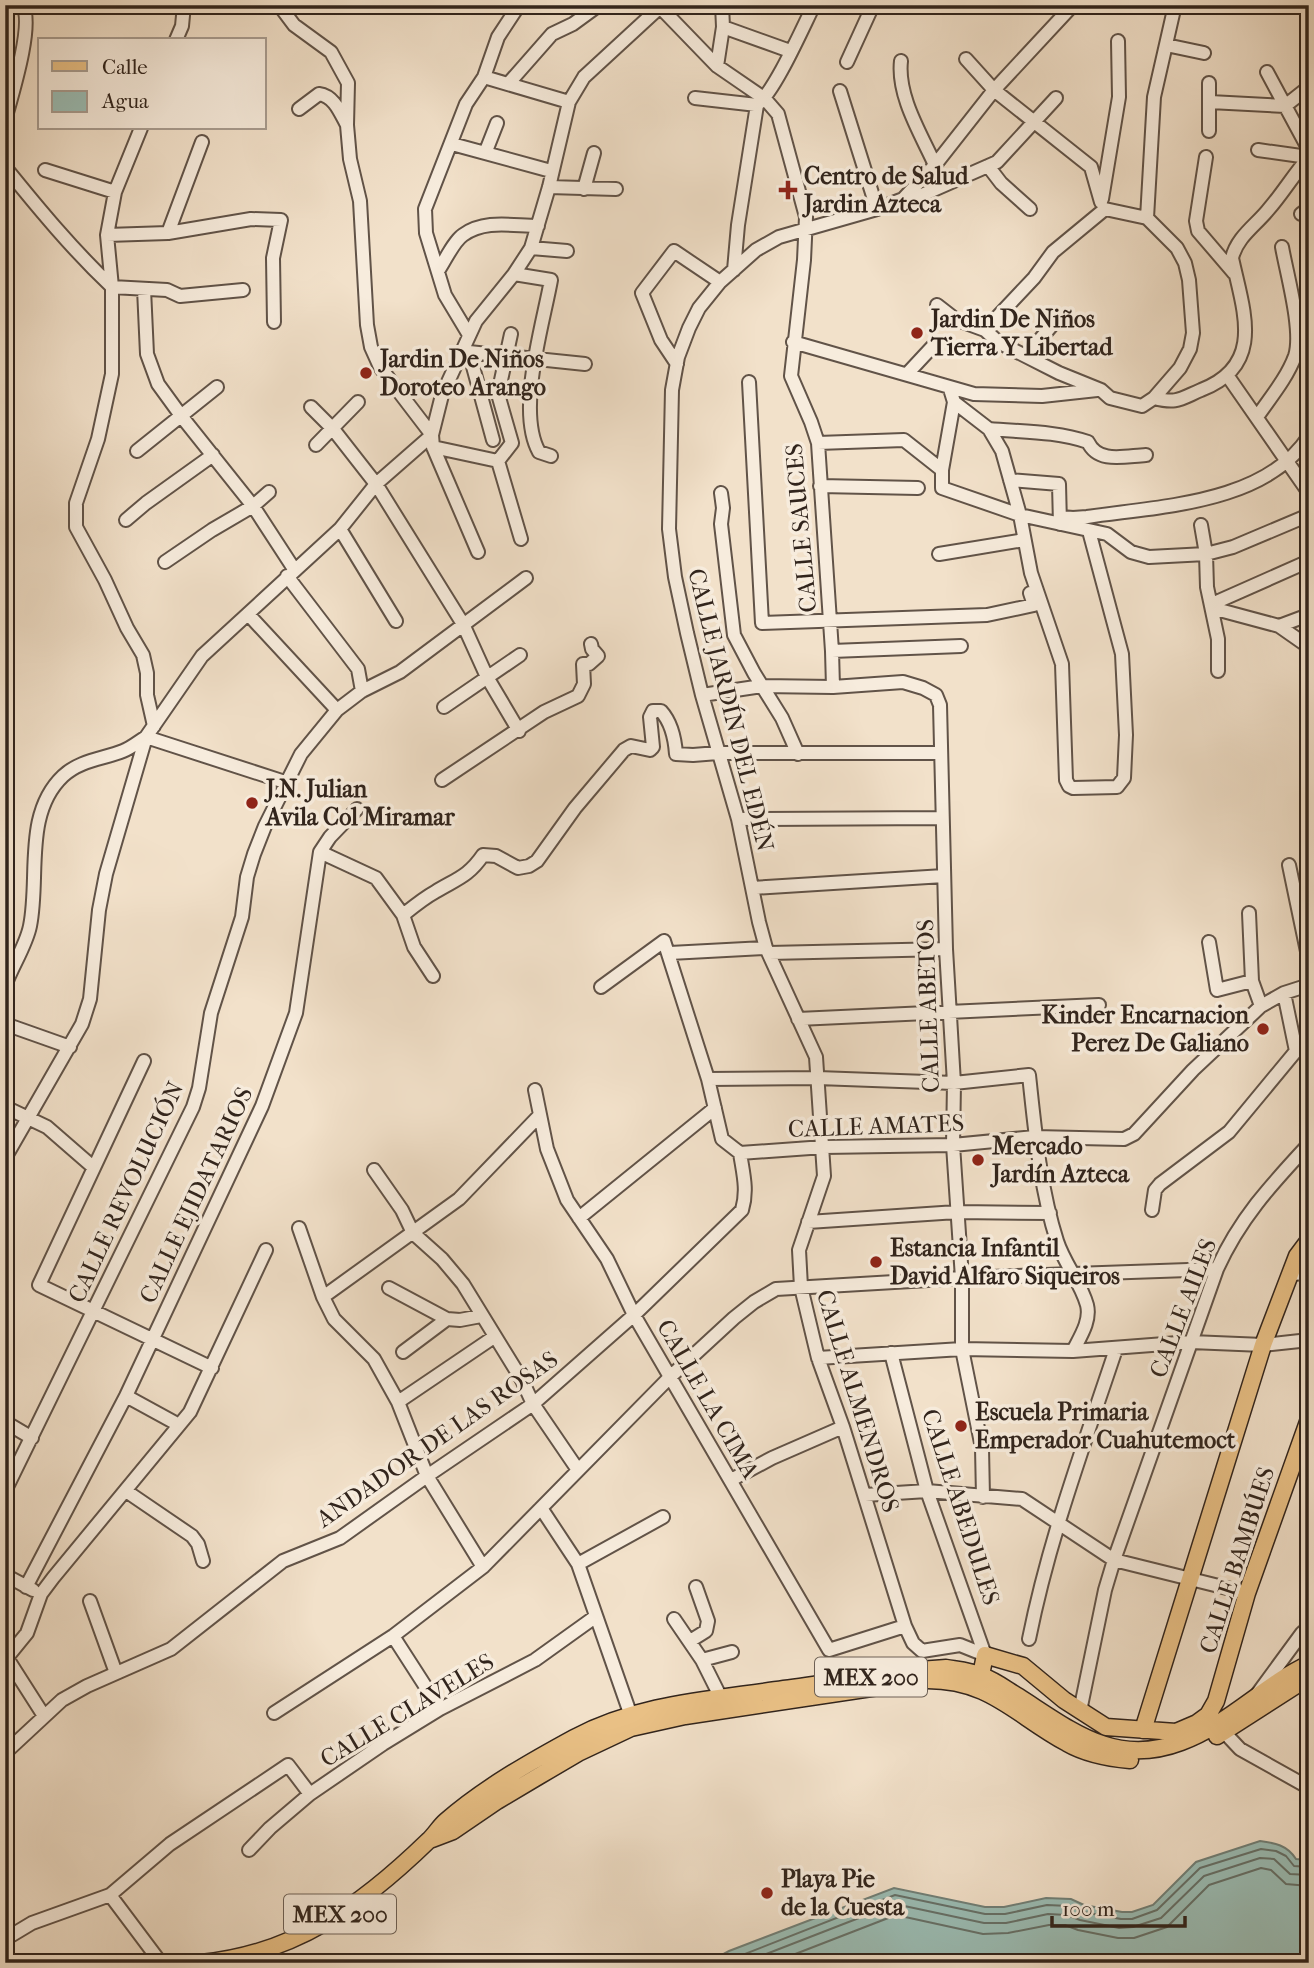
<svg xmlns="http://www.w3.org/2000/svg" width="1314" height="1968" font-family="'IM FELL French Canon',serif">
	<rect width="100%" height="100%" fill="#f2e1ca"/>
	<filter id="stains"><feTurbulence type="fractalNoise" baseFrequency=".00286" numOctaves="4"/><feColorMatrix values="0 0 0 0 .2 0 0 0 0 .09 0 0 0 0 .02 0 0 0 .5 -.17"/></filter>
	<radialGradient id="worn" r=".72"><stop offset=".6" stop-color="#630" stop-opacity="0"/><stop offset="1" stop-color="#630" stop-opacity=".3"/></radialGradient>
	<path fill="#9bbeb6" stroke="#718078" stroke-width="2" d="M1260,1841C1275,1843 1287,1845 1296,1859L1309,1860V1963H707L729,1951L894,1888L985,1907H1004L1046,1898L1071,1899L1084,1905L1122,1912H1132L1153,1905L1196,1862Z"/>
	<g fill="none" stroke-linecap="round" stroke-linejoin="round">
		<path stroke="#667169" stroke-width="2" d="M722,1963L895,1895L985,1914H1005L1047,1905L1069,1906L1083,1912L1121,1919H1132L1157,1910L1200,1868L1261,1849L1276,1851L1286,1856L1294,1866L1309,1867
			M743,1963L895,1904L984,1923H1006L1048,1914L1067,1915L1080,1920L1119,1928L1133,1927L1161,1918L1204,1876L1260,1858L1274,1859L1290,1874L1309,1875
			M772,1963L896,1915L983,1934L1008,1933L1049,1925H1065L1078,1930L1118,1938H1134L1167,1927L1209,1885L1261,1868L1271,1870L1286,1884L1309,1886"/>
		<g stroke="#615348" stroke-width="16">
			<path id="minor" d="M279,5L294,25L331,52L348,83L347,125L350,159L360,201L367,325L371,347L380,367L432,435L433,447L498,461L512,443L498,394L511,334
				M658,5L717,66L765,99L778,114L806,217L804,260L791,376L811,422L818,443L832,651L833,687
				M723,27L790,51
				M176,40L182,26L184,5
				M1166,45L1204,53
				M966,59L994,90L1091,167L1101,202
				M901,61C897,96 921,134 935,165
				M847,62L873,5
				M717,66L723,27L722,5
				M1267,72L1309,150
				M484,77L569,102
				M1209,83V131
				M508,84L552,34L573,24L599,5
				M840,91L877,209
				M695,98L757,105
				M1210,102L1285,106L1309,87
				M299,109L319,94C334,96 340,112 347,125
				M5,120C11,98 35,22 22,5
				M141,128L115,192L107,235L112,287V374L98,439L76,503V527L105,580L127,628L143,655L147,673V695L154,726
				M452,144L551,171
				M1258,150L1308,157
				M486,151L497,123
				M1206,157L1196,221L1198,231L1234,273
				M988,166L1001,183L1030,209
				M5,167C39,209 72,249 112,287L167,290L180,296L243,290
				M45,170L115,192
				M549,187L616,189
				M584,189L594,153
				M903,199L922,195L997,162L1056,98
				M1102,199L1119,97L1118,41
				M1301,214L1309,208
				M1147,218L1154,97L1175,5
				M168,233L202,142
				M107,235L168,233L251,219L281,220L273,258L274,322
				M531,248L567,251
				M734,270L738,225L757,105C775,91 802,29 814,5
				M438,271C445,261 453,242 463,235C485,219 513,226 538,226
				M514,274L551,280C543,325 516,411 539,452L551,456
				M144,289L147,354L158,384L182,417L253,506L294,569
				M937,305L955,319L985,330L998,342L1059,373L1101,390L1110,398L1142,406L1154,398L1180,368L1190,349L1193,333L1189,280L1185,263L1177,248L1147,218L1105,209L1053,252L1034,278L985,330
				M469,335L445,295L426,233L425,209L466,104L484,77L498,37L519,5
				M793,342L974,394L1042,396L1097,390
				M464,350L469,352L585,364
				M469,352L493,440
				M1026,356L1053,324
				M677,364L661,340L642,293L674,251L720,282
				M907,374L934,345
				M1227,375L1309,493
				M749,382L762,623L987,615L1034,605L1030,593
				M950,389L954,402L989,429L1002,451L1020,515L1031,573L1062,664L1066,780L1069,786L1073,788L1117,787L1124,778L1126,735L1122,654L1089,531
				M1154,398C1177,404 1180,399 1201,390C1266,365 1243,310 1232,258C1237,237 1255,226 1268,210C1283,193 1294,174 1309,157
				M954,402L942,470V488L1020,515L1107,534L1131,552L1149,557L1206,554L1233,547L1309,515
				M311,407L333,429L376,484L463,624L487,677L519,731
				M1257,417C1270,398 1287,378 1295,356C1303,331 1287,275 1282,247
				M989,429C1022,432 1056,431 1088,442C1098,464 1125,456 1146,455
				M818,443L904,440L942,470
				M316,445L358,402
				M433,447L478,552
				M137,451L217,387
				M498,461L521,539
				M1010,480L1059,484L1060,524
				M820,486L918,488
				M721,493L723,508L721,524L734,635L754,673L782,718L798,754
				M1061,517L1073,518L1087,517C1160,506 1265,504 1309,436
				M126,520L146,503L213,455
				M1201,525L1206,554L1207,587L1218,639V671
				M340,529L396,621
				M939,554L1024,540
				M165,562L212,530L253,506L269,492
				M287,576L358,669L362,691
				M1212,604L1309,561
				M1212,608L1279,626L1309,647
				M248,614L337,710
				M1279,626L1303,617
				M832,651L961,646
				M702,695L762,686L833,687L903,682L923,688L936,695L940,705L946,949L954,1083L953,1145L962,1278V1349L982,1448L983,1497
				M444,707L520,655
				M442,780L544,712L578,696L584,684L583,664H589L598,656L592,649L591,644
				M738,819L942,818
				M320,852L376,878L403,915L414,947L433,976
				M1289,865L1309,961
				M752,888L944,876
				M1249,913L1252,981L1261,1006
				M403,915C413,907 424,898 435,892C456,879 468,877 483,855L496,856L518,868L529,866L537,861L575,808L624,750L631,746L650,750L653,747L650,717L653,711H661C671,722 675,740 676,754L693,755L718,753H940
				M1209,942L1217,990L1252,981
				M670,953L766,948
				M769,953L946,949
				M5,986C12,966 26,946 30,926C40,877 23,814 63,776C80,760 103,759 123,751C131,748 138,742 146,737L285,782
				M601,987L664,941L708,1079L722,1139L740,1153L824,1147L953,1145L1035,1137L1124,1139L1134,1134L1193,1070L1261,1006L1284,993L1309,985
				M798,1019L1099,1005
				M5,1024L70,1047
				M144,1061L39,1285L212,1368
				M708,1079L818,1078L954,1083L1029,1075C1035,1130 1040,1188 1057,1241C1064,1263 1081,1283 1087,1305C1091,1321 1080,1337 1073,1351
				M535,1090L547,1149L567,1200L607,1259L634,1315L829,1650L905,1626
				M5,1107L47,1127L93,1167
				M5,1158L82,1024L90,999L99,910L106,874L146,737L202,656L340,529L376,484L432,435L442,395L476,321L514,274L531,248L549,187L569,102L584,77L660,7
				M374,1170L402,1210L413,1233L442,1259L463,1284L522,1380L533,1404L578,1470
				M1152,1210L1155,1190L1160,1184L1229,1132L1296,1051L1284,993
				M579,1218L715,1108
				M808,1222L957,1212L1050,1213
				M299,1228L323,1297L334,1319L374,1359L398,1402L427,1476L483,1567
				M1290,1274L1309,1273
				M389,1288L447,1319L460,1320L481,1316
				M323,1297L459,1199L539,1116
				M403,1352L447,1319
				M891,1353L927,1491L985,1655
				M818,1358L962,1349L1073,1351L1191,1342L1263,1345L1309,1340
				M126,1396L179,1425
				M398,1402L494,1337
				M5,1422L32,1438
				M731,1480L772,1458L843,1427
				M5,1491L193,1107L199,1088L211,1013L242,917L247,877L254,854L265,826L301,754L337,710L362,691L400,672L526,578
				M126,1491L192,1536L198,1544L203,1561
				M865,1495L927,1491L1022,1499L1114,1560L1247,1593
				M541,1508L578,1564L630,1713
				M578,1564L663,1517
				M5,1575L33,1590
				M26,1587L126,1396L262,1106L296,1013L320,852L330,837L357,809
				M90,1601L116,1673
				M674,1619L702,1660L721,1698
				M393,1636L440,1709
				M1029,1639C1049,1539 1084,1445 1116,1349
				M690,1641L706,1631L708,1621L696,1587
				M985,1655L960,1645L922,1651L913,1643L905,1626L843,1427L818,1358L801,1287L799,1250L824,1176L816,1057L766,948L759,922L738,819L702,695L687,633L675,577L669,529L672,390L678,357L689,328L699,308L720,282L756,250L779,237L877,209L903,199L935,165L994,90L1073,5
				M7,1658L44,1716
				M5,1660L27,1633L41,1594L53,1578L190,1412L266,1250
				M702,1660L732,1652
				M1258,1693L1302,1633L1309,1627
				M1080,1711L1105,1590L1114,1560L1217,1269C1240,1218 1271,1185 1309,1144
				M274,1713L393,1636L483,1567L670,1377L734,1318L754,1302L776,1289L962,1278L1217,1269
				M1224,1732L1240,1749L1306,1786
				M5,1753L62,1700L87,1686L171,1649L283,1561L340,1538L427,1476L533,1404L634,1315L742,1210C748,1190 743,1173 740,1153
				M249,1850L270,1828L310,1794L383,1744L440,1709L535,1660L595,1617
				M110,1895L161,1963
				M5,1936L12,1935L32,1923L110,1895L170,1844L288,1765L310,1794"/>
		</g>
		<g stroke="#31241c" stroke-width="19">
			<path id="major" d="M981,1675L985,1655L1023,1666L1064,1700L1106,1727L1176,1732L1197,1723L1208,1715L1216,1701L1247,1593L1309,1419
				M1143,1730L1263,1345L1297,1256L1309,1240
				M1217,1736L1309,1677
				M432,1839L453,1831L497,1801L539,1776L578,1753L631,1728L685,1716L925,1680C990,1679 1015,1715 1067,1743C1086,1754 1108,1758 1130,1760
				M201,1963C295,1954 362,1905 428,1841C435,1835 439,1827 446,1821C484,1788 530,1762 574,1738C640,1703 711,1700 784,1689C838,1682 892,1671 946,1668C958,1670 971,1671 982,1676C996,1681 1007,1690 1019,1697C1072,1731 1115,1767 1181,1742C1228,1725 1264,1685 1309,1664"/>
		</g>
		<use href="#minor" stroke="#f7ecdd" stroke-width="12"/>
		<use href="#major" stroke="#e9c085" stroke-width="16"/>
	</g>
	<g fill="#8f2418" stroke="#f7ecdd" stroke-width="2.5">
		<path d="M784.5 179.5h7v7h7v7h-7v7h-7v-7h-7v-7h7z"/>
		<circle cx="917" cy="333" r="7"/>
		<circle cx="366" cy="373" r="7"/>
		<circle cx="252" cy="803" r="7"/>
		<circle cx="1263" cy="1029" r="7"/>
		<circle cx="978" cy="1160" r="7"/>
		<circle cx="876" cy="1262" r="7"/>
		<circle cx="961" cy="1426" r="7"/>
		<circle cx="767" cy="1893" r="7"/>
	</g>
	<g text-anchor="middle" stroke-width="7" stroke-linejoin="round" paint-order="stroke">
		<g fill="#f7ecdd" stroke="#6c6056" stroke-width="2">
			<rect x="815" y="1657.5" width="112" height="39" rx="5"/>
			<rect x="284" y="1894.5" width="112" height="39" rx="5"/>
		</g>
		<g font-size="23" font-weight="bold" fill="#31241c">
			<text x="871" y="1685">MEX 200</text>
			<text x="340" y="1922">MEX 200</text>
		</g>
		<g font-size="24" font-weight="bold" fill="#31241c" stroke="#f7ecdd" text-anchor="start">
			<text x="804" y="184">Centro de Salud<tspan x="804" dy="28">Jardin Azteca</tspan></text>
			<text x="931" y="327">Jardin De Niños<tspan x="931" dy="28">Tierra Y Libertad</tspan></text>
			<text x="380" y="367">Jardin De Niños<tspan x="380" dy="28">Doroteo Arango</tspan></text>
			<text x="266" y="797">J.N. Julian<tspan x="266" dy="28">Avila Col Miramar</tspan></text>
			<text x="1249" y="1023" text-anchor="end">Kinder Encarnacion<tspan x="1249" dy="28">Perez De Galiano</tspan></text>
			<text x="992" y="1154">Mercado<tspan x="992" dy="28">Jardín Azteca</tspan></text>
			<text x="890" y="1256">Estancia Infantil<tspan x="890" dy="28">David Alfaro Siqueiros</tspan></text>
			<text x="975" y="1420">Escuela Primaria<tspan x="975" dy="28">Emperador Cuahutemoct</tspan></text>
			<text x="781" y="1887">Playa Pie<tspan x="781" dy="28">de la Cuesta</tspan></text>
		</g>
		<g font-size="24" fill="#31241c" stroke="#f7ecdd">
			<text transform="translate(801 528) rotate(-95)" y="8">CALLE SAUCES</text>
			<text transform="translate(731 710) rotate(76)" y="8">CALLE JARDÍN DEL EDÉN</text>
			<text transform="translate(928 1006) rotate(-92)" y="8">CALLE ABETOS</text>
			<text transform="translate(876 1126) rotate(-2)" y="8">CALLE AMATES</text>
			<text transform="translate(126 1192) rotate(-65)" y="8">CALLE REVOLUCIÓN</text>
			<text transform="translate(196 1195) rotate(-65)" y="8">CALLE EJIDATARIOS</text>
			<text transform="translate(1183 1308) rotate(-69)" y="8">CALLE AILES</text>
			<text transform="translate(708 1399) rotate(60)" y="8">CALLE LA CIMA</text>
			<text transform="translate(858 1401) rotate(73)" y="8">CALLE ALMENDROS</text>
			<text transform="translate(437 1439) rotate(-35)" y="8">ANDADOR DE LAS ROSAS</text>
			<text transform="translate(961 1507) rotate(72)" y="8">CALLE ABEDULES</text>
			<text transform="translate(1237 1560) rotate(-72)" y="8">CALLE BAMBÚES</text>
			<text transform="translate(407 1710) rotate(-31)" y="8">CALLE CLAVELES</text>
		</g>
	</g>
	<rect width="1314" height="1968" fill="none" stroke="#f2e1ca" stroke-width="28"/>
	<rect x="7" y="7" width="1300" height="1954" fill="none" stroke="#31241c" stroke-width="3.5"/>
	<rect x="14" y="14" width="1286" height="1940" fill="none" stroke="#31241c" stroke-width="2"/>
	<rect x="38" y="38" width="228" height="91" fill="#f7ecdd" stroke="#a89c90" stroke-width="2"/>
	<rect x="52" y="61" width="35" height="10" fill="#e9c085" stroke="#a89c90" stroke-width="2"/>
	<text x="102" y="74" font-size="21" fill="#31241c">Calle</text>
	<rect x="52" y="91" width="35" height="21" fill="#9bbeb6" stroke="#a89c90" stroke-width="2"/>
	<text x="102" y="108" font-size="21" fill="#31241c">Agua</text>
	<path d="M1052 1916v10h133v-10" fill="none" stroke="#31241c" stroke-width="3.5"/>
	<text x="1062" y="1916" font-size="21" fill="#31241c" stroke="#f7ecdd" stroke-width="5" paint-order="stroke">100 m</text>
	<rect width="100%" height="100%" filter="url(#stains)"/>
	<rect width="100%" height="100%" fill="url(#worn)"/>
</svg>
